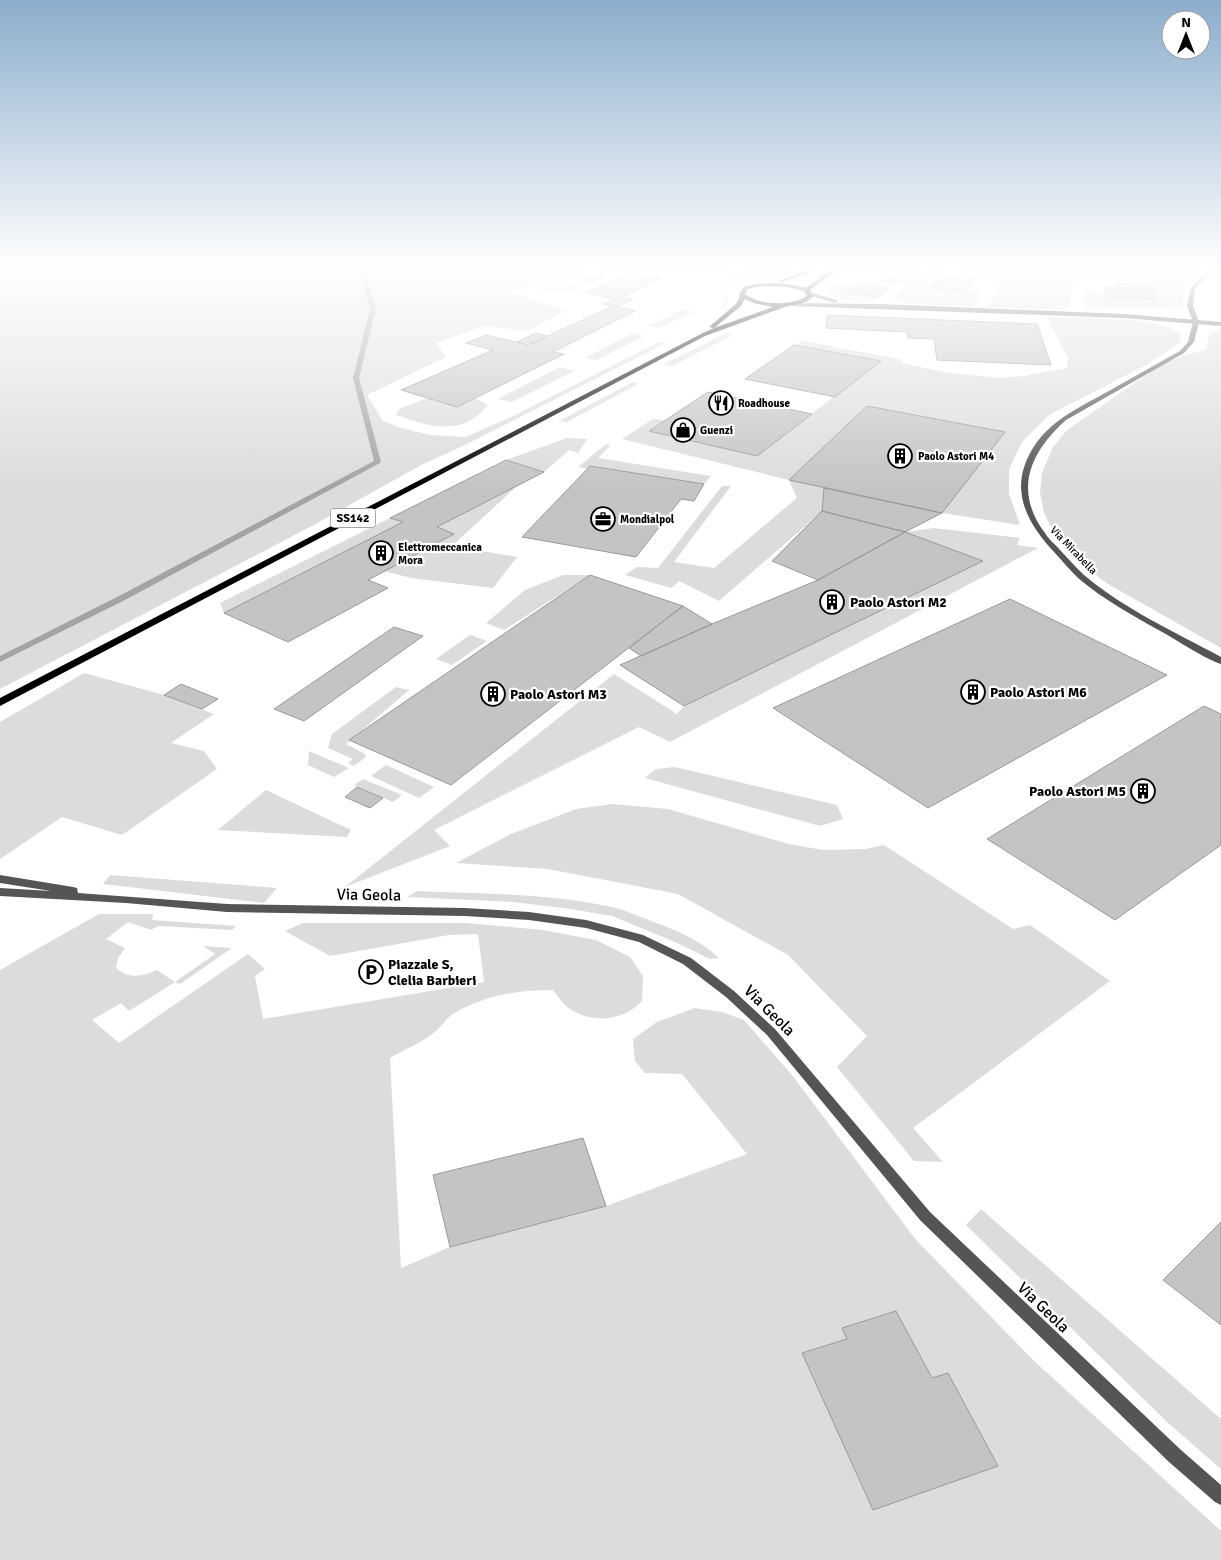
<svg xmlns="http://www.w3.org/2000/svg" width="1221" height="1560" font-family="Signika,sans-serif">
	<rect width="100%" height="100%" fill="#fff"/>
	<path fill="#dcdcdc" d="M0,268H605L511,292L565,311L527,331L484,326L436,343L446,357L367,395L383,421L401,428L430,435L465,437L509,418L659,342L666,343L465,445L423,464L310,527L0,689Z
		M731,268H807L779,278L742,281L727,289V302L723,308L727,285L717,283L741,271L729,269Z
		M935,268H1206C1191,277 1181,290 1184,307L1086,309L1084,303L1081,301L1084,290L1105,292L1107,298L1157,300L1151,285H1139L1134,279L1081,278L1074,279L1070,304L1061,310L987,307L1000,289V283L985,278Z
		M917,275L939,277L931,287L983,291L973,307L903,303L892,299Z
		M605,277L571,293L556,290L548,293L539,289L545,286L552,288Z
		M833,283L854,286L846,292L878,297L875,301C862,301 833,303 825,289Z
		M684,309L694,312L659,328L648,326Z
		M1047,317C1085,319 1150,315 1181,333L1180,342L1148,364L1049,415L1022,442L1009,469V494L1020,525L942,513L834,501L719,601L679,581L671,588L625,575L637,567L658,568L722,486H731L674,562L714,568L797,498L789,480L622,439L653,419L665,420L650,431L757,456L880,361L794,345L804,341L903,360L901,363L949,373L1002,378L1024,376L1067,368L1068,358Z
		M1221,328V648L1108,584L1076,560L1055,535L1044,513L1040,493L1042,473L1053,447L1067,430L1165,362L1206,349L1209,335Z
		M633,333L644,336L597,360L585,358Z
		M726,333L733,335L672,366L664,364Z
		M560,367L574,371L512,402L498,399Z
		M633,382L638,384L567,422L559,421Z
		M428,398L457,407L475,398L488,405C463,437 429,427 396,415L399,409Z
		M567,438L587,439L578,453L569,450L544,472L506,460Z
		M608,444L610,446L598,458L711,476L704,484L590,466L588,469L578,467L605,445Z
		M517,486L452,546L517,557L493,588L411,578L384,571L454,534L437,527Z
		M390,518L403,522L224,613L220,603Z
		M934,528L1020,538L1017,545L1038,548L670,742L639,727L434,830L450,846L345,887L614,674L677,714L684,706L983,561L905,532Z
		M563,575H590L504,630L486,623L525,590Z
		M470,635L487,641L452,665L436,659Z
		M84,673L164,695L214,714L171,743L204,751L217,769L122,835L62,817L0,859V722Z
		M396,687L409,690L346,744L365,754L366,757L354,766L348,763L353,759L328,748L332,734Z
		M309,751L344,766L349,768L334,777L308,765Z
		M386,765L434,787L419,798L371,776Z
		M675,767L837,805L843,819L820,826L645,778L656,769Z
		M363,779L402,795L393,802L354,785Z
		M266,790L351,830L347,837L218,830Z
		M612,804L668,809L789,844L823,850L865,849L884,845L1013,929L1030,925L1110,981L913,1128L943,1162L914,1161L837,1067L867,1036L788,955L678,894L548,869L456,863L511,834L576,809Z
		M110,875L277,888L264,903L103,884Z
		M418,891C483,894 552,893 616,908C630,912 643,918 656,923C679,931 701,941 719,958L710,959L675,942L612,916L571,909L513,902L407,897Z
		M99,914H153L152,920L236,926L232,930L158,926L151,930L128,922L106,939L125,948L118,958L116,968C129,979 142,977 157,970L175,982L215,954L203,946L232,948L180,984L175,982L129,1011L121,1003L92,1020L119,1043L248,954L265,969L255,976L263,1019L484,982L478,934L449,935L330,956L285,931L303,923H467L543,930L596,940L630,957L643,976L642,1001C622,1022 588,1025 565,1005C561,1001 557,995 553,990C517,990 485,995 453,1014C446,1018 443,1025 437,1030C424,1042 405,1049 390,1058L401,1268L450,1247L606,1206L747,1154L682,1074L645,1073L635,1061L633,1039L657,1022L695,1008L722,1012L744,1020L792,1075L916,1240L1033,1360L1221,1531V1560H0V970Z
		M981,1209L1221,1419V1469L1167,1422L966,1225Z"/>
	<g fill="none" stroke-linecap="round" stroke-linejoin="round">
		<path fill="#a3a3a3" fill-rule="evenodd" d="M359,268H363L376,309L359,378L381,462L380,463L125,600L0,662V656L119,596L374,461L353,378L370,309Z"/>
	</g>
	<path fill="#c4c4c4" stroke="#999" d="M927,269L942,271L937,276L921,274Z
		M630,273L660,279L622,297L633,299L617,307L603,304L615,299L586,293Z
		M901,273L917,275L908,284L882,281L887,276L897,277Z
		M599,274L605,277L588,281L581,278Z
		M941,275L977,280L965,291L931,287Z
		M859,283L891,288L878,297L846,292Z
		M1115,283L1151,285L1157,300L1107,298L1104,288H1117Z
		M613,306L635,311L553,352L564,354L457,407L401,390L493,350L466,343L486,335L528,345Z
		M827,315L1037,324L1051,365L937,360L934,339L908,338L907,332L826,328Z
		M536,333L547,336L528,345L517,342Z
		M794,345L881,361L835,397L745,379Z
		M708,392L812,414L757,456L649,431Z
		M867,406L1005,432L942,513L789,480Z
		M506,460L544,472L437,527L454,534L368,580L388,588L288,642L224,613L403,522L390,518Z
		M590,466L704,484L694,501L681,499L636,557L522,537Z
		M824,488L942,513L905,532L822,511Z
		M822,511L905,532L818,580L772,561Z
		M905,532L983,561L684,706L620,665L712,624L818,580Z
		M590,575L683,606L451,785L349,740Z
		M1010,599L1167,675L928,808L773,708Z
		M683,606L712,624L641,656L629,648Z
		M394,627L423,636L304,721L274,709Z
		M181,684L218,699L202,709L164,695Z
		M1204,706L1221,714V845L1115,920L987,839Z
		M357,787L383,798L370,808L345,797Z
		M583,1138L606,1206L450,1247L433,1175Z
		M1221,1222V1325L1163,1280Z
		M896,1311L932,1378L948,1373L998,1466L873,1510L802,1353L847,1339L842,1328Z"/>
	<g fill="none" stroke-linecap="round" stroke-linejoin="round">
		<path fill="#555" fill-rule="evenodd" d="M1210,268H1215L1195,288L1193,306L1199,322L1194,342L1184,353L1066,420C1030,452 1013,491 1045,533C1049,540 1055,544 1060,550C1068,558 1075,567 1084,575C1124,609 1175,632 1221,657V664C1205,659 1180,642 1164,633C1135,617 1104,600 1078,578C1070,570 1063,562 1055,553C1023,519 1007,484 1037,442C1055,418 1082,406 1107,392C1132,378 1156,364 1180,351L1188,342L1193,322L1187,306L1191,288Z"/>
		<path fill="#555" fill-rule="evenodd" d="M810,292L837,300L838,301L835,303L808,295Z
			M790,303L881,304L1124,314L1221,322V326L1124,318L792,306Z
			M0,875L73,887L77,888L78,893L227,904L465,908L529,912L586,920L643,935L691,958L734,991L775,1029L930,1212L1181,1450L1221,1485V1505L1215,1502L1169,1462L920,1220L767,1035L726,997L683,964L639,942L586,928L529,920L465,916L227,912L126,903L0,896V888L51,891L0,883Z"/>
		<path fill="#000" fill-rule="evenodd" d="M813,268H823L782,282L777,281Z
			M833,268H840L810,290L813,297L806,302L785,307L705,336L0,706V698L701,334L714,328L709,327L736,304L740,296L739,294L744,287C766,281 784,282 806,288ZM761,286L787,287L804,291L807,296C790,306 761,306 745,294L748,289ZM745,299L753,303L773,307L714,328L741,306Z"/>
	</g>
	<linearGradient id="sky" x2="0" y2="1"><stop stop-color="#8cadcc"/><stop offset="0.55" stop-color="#fff"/><stop offset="1" stop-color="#fff" stop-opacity="0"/></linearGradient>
	<rect width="1221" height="487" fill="url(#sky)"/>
	<defs>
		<g id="restaurant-ring" transform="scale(1.25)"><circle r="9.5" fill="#fff" stroke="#000" stroke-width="1.5"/><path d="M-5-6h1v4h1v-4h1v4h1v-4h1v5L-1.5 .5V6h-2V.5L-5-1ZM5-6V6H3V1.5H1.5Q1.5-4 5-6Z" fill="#000"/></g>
		<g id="shop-ring" transform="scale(1.25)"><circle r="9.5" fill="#fff" stroke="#000" stroke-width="1.5"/><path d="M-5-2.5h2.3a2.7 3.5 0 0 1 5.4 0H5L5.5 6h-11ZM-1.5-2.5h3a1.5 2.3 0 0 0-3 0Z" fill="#000"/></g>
		<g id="building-ring" transform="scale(1.25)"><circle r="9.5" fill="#fff" stroke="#000" stroke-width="1.5"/><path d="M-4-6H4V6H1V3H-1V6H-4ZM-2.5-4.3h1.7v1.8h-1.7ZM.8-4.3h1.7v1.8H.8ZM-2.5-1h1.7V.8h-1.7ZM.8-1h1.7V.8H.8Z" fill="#000"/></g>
		<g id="office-ring" transform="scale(1.25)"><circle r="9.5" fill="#fff" stroke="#000" stroke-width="1.5"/><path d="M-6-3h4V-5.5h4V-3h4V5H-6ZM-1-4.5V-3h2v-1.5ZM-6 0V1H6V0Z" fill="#000"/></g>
		<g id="parking-ring" transform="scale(1.25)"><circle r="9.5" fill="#fff" stroke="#000" stroke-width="1.5"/><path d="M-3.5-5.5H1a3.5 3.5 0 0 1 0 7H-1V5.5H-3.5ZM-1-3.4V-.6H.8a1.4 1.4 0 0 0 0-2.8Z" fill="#000"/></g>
	</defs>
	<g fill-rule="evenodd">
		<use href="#restaurant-ring" x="721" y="403"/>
		<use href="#shop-ring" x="683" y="430"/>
		<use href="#building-ring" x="900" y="456"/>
		<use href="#office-ring" x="603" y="519"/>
		<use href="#building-ring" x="381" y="553"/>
		<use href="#building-ring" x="832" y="602"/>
		<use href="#building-ring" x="973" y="692"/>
		<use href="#building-ring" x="493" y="694"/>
		<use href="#building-ring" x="1143" y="791"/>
		<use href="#parking-ring" x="371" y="972"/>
	</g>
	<g text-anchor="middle" stroke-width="4.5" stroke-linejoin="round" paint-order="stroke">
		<g font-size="11" font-weight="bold" fill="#000" stroke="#fff" text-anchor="start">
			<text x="738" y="407">Roadhouse</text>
			<text x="700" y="434">Guenzi</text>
			<text x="918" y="460">Paolo Astori M4</text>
			<text x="620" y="523">Mondialpol</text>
			<text x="398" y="551">Elettromeccanica<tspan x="398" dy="13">Mora</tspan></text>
		</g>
		<g font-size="11" fill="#000" stroke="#fff">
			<text transform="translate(1074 550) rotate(46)" y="4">Via Mirabella</text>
		</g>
		<rect fill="#fff" stroke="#4c4c4c" stroke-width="1" x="330.5" y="508.5" width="45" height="19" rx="4"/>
		<g font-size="12" font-weight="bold" fill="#000">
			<text x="353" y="522">SS142</text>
		</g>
		<g font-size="14" font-weight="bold" fill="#000" stroke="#fff" text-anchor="start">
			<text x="850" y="607">Paolo Astori M2</text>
			<text x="990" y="697">Paolo Astori M6</text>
			<text x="510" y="699">Paolo Astori M3</text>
			<text x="1126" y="796" text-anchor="end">Paolo Astori M5</text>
			<text x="388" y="969">Piazzale S,<tspan x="388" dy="16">Clelia Barbieri</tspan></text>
		</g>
		<g font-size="16" fill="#000" stroke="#fff">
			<text transform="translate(369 894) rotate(1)" y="6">Via Geola</text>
			<text transform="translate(770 1010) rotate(45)" y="6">Via Geola</text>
			<text transform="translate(1044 1307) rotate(44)" y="6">Via Geola</text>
		</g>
	</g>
	<g transform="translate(1186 35)"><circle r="24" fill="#ffffff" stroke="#999999"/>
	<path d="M0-4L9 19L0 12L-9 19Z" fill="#000000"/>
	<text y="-8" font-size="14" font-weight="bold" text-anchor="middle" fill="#000000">N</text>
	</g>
</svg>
